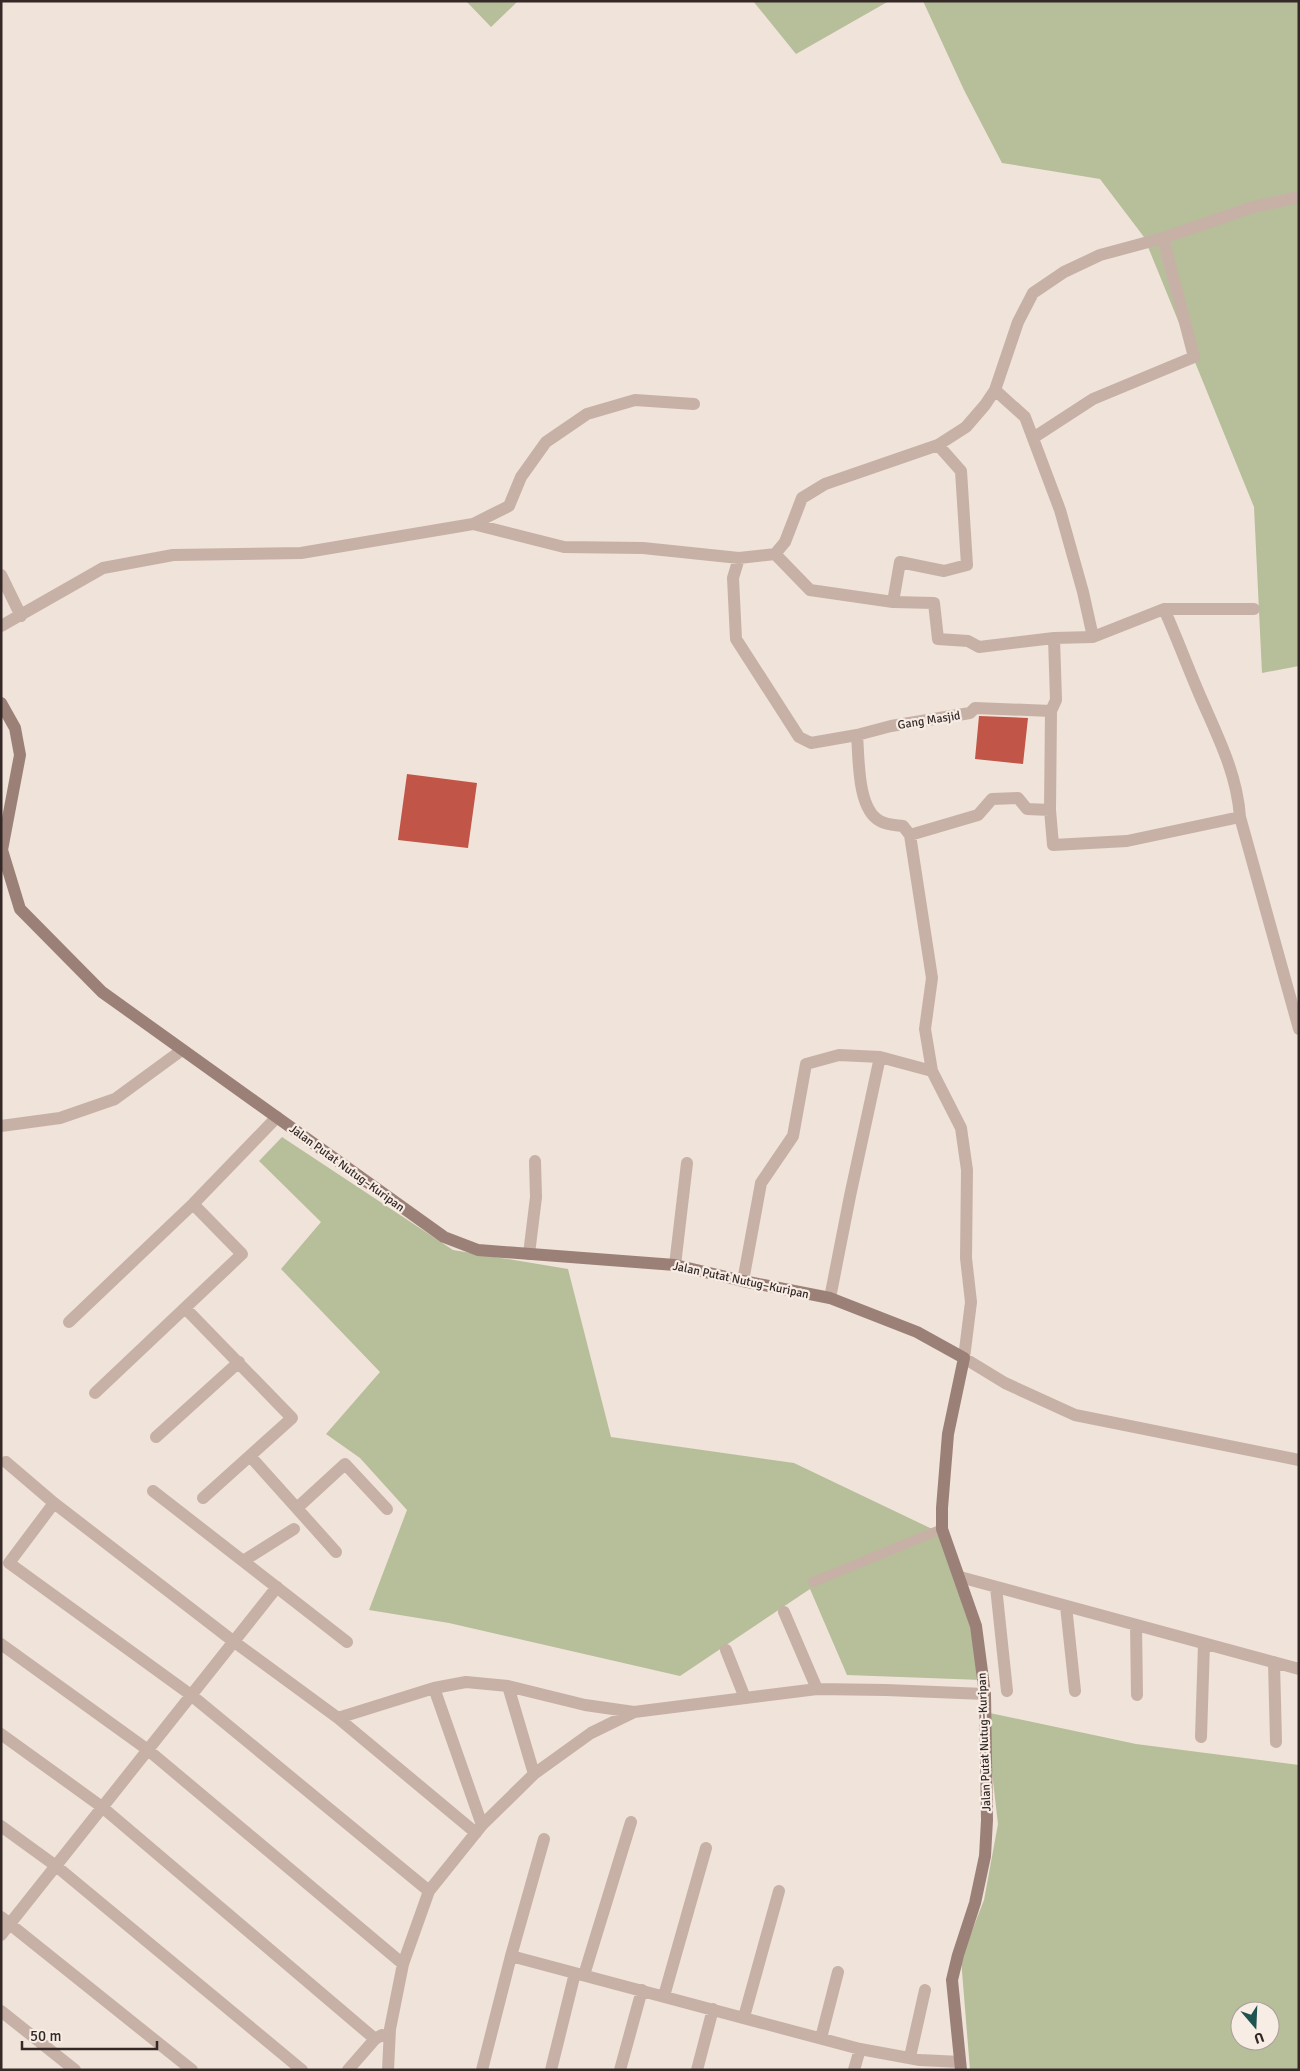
<svg xmlns="http://www.w3.org/2000/svg" width="1300" height="2071" font-family="Signika,sans-serif">
	<rect width="100%" height="100%" fill="#f0e3d9"/>
	<path fill="#b7be9a" fill-rule="evenodd" d="M466,1H518L491,27Z
		M753,1H889L796,54Z
		M923,1H1299V666L1262,673L1254,507L1144,237L1100,179L1002,163L964,90Z
		M282,1137L453,1250L568,1269L611,1437L794,1463L951,1538L982,1680L847,1675L810,1589L680,1676L449,1623L369,1610L407,1510L360,1458L326,1434L380,1372L281,1269L321,1222L259,1161Z
		M985,1712L1136,1744L1299,1765V2070H970L961,1959L984,1900L998,1824ZM1240,2011H1270V2041H1240Z"/>
	<path fill="#c15547" d="M979,716L1028,718L1023,764L975,759Z
		M407,774L477,783L468,848L398,840Z"/>
	<g fill="none" stroke-linecap="round" stroke-linejoin="round">
		<path stroke="#c7b1a6" stroke-width="10" d="M813,1582L942,1529"/>
		<path stroke="#c7b1a6" stroke-width="12" d="M995,390L1025,417L1060,510L1083,592L1093,637
			M1033,438L1093,399L1194,357L1163,238
			M473,524L509,506L521,477L546,442L587,414L635,400L694,404
			M775,554L810,590L893,602L934,603L938,639L968,641L979,647L1054,638L1093,637L1164,609H1254
			M739,558L733,578L736,639L799,737L811,743L857,735C859,758 857,809 880,821C886,825 896,825 903,826L910,835L932,978L925,1029L932,1071L961,1128L967,1170L966,1258L971,1302L964,1358L1005,1383L1075,1415L1299,1460
			M1,575L21,616
			M893,602L900,562L944,571L967,565L961,471L938,445
			M1164,609C1177,638 1188,668 1201,698C1218,737 1237,774 1240,817
			M1,626L103,568L173,555L301,553L473,524L564,547L643,548L739,558L775,554L785,542L802,498L825,484L938,445L966,427L985,405L995,390L1018,322L1033,293L1064,272L1100,255L1163,238L1253,207L1299,197
			M1051,711L1056,700L1054,638
			M857,735L891,726L970,713L975,708L1051,711L1050,810
			M910,835L978,815L992,799L1018,798L1027,809L1050,810L1053,845L1127,841L1240,817L1299,1029
			M1,1126L60,1118L115,1099L182,1050
			M529,1254L536,1197L535,1161
			M675,1265L687,1163
			M743,1281L761,1183L793,1136L806,1064L839,1055L880,1057L932,1071
			M830,1298L850,1196L880,1057
			M185,1308L292,1418L203,1498
			M69,1322L193,1204L277,1117
			M95,1393L242,1254L193,1204
			M156,1437L239,1362
			M250,1456L336,1552
			M6,1462L54,1503L233,1641L338,1718L476,1833
			M153,1491L347,1642
			M54,1503L9,1563L191,1695L429,1891
			M297,1508L345,1464L387,1509
			M243,1561L294,1529
			M960,1577L1299,1669
			M996,1587L1007,1691
			M1066,1606L1075,1691
			M784,1612L817,1689
			M1136,1625L1137,1695
			M1,1644L148,1750L403,1964
			M726,1650L745,1698
			M1274,1662L1276,1742
			M508,1686L534,1774
			M434,1688L482,1825
			M338,1718L434,1688L466,1682L508,1686L585,1705L634,1712L817,1689L886,1690L985,1694
			M1,1734L102,1807L375,2039
			M1201,1737L1204,1644
			M1,1826L56,1866L302,2070
			M1,1917L192,2070
			M1,1935L277,1587
			M511,1956L860,2049L920,2060L960,2062
			M584,1975L631,1822
			M664,1996L706,1848
			M1,2011L75,2070
			M744,2017L779,1891
			M821,2038L838,1972
			M910,2057L925,1990
			M348,2070L375,2039L382,2035
			M388,2070L390,2029L403,1964L429,1891L482,1825L534,1774L591,1733L634,1712
			M482,2070L511,1956L544,1839
			M551,2070L575,1973
			M620,2070L642,1990
			M697,2070L713,2009
			M854,2070L860,2049"/>
		<path stroke="#9b8078" stroke-width="12" d="M1,703L15,728L20,755L2,850L20,909L102,992L444,1237L478,1250L675,1265L743,1281L830,1298L917,1332L964,1358L948,1434L942,1508V1529L976,1626L985,1694L987,1820L985,1856L975,1903L958,1955L952,1980L961,2070"/>
	</g>
	<g text-anchor="middle" stroke-width="4.5" stroke-linejoin="round" paint-order="stroke">
		<g font-size="12" fill="#342927" stroke="#f8ede5">
			<text transform="translate(929 720) rotate(-9)" y="4">Gang Masjid</text>
			<text transform="translate(347 1168) rotate(36)" y="4">Jalan Putat Nutug–Kuripan</text>
			<text transform="translate(741 1280) rotate(12)" y="4">Jalan Putat Nutug–Kuripan</text>
			<text transform="translate(984 1742) rotate(-92)" y="4">Jalan Putat Nutug–Kuripan</text>
		</g>
	</g>
	<rect width="1300" height="2071" fill="none" stroke="#342927" stroke-width="5"/>
	<g transform="translate(1255 2026) rotate(161)"><circle r="24" fill="#f8ede5" stroke="#aa9f99"/>
	<path d="M0-4L9 19L0 12L-9 19Z" fill="#1e5350"/>
	<text y="-8" font-size="14" font-weight="bold" text-anchor="middle" fill="#342927">U</text>
	</g>
	<path d="M22 2041v8h135v-8" fill="none" stroke="#342927" stroke-width="2.5"/>
	<text x="30" y="2041" font-size="15" fill="#342927" stroke="#f8ede5" stroke-width="4" paint-order="stroke">50 m</text>
</svg>
